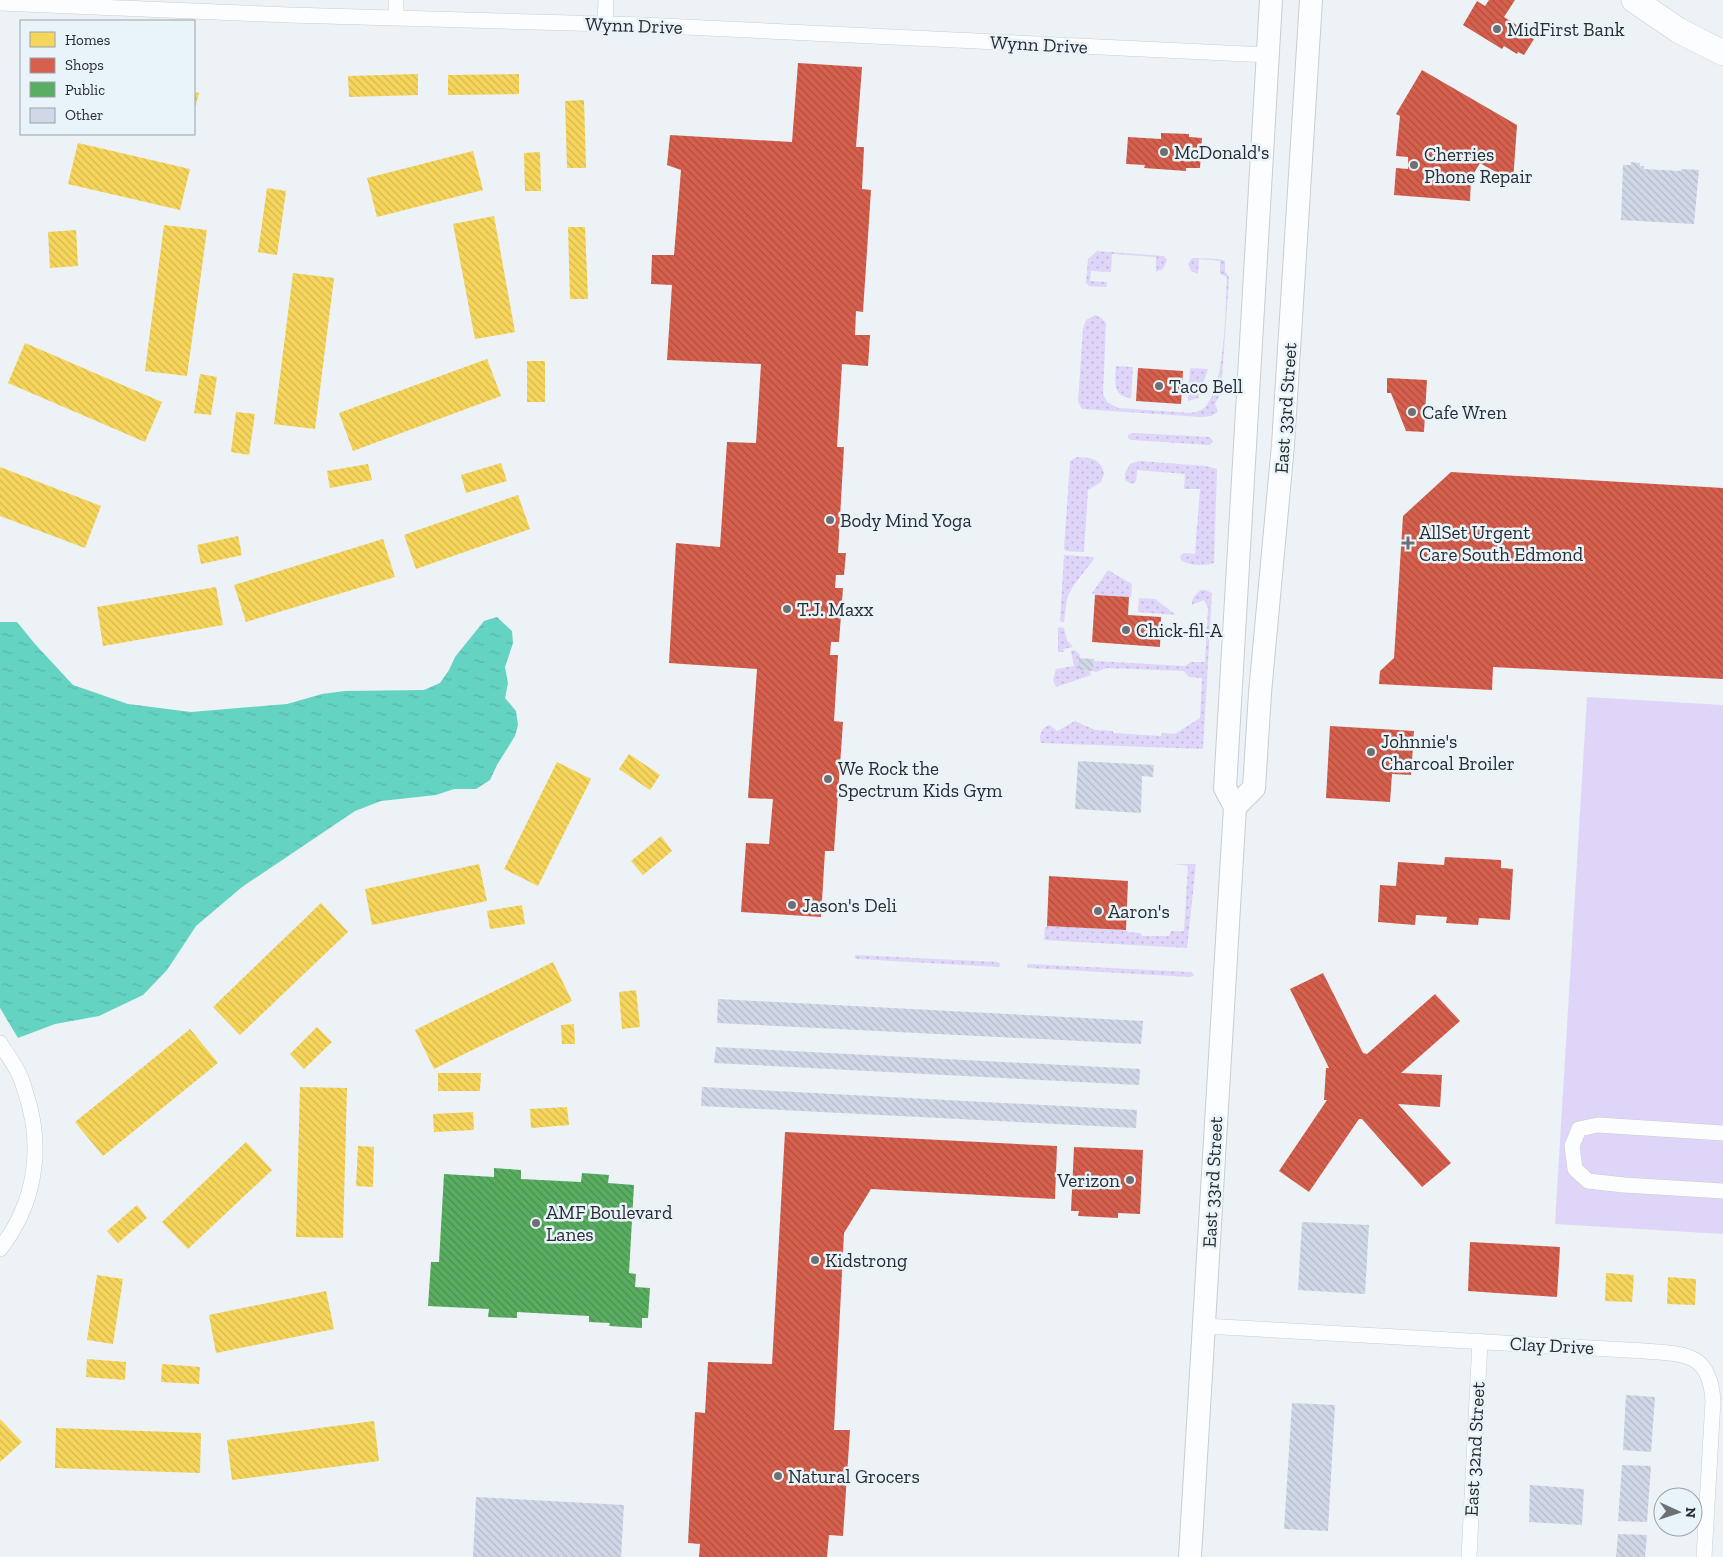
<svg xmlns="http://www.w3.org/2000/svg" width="1723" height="1557" font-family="'Zilla Slab',serif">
	<defs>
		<pattern id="grass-dots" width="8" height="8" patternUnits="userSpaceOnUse" patternTransform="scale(1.25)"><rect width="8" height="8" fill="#ded5f9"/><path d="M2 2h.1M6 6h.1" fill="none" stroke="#beb7d6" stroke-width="1.8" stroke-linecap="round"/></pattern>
		<pattern id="water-ripples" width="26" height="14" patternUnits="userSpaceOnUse" patternTransform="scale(1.25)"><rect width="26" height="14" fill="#65d3c2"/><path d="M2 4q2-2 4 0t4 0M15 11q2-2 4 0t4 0" fill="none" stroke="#58b5a7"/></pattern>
		<pattern id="homes-back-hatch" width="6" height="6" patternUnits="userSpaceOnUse" patternTransform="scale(1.25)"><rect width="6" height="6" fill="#f6d55c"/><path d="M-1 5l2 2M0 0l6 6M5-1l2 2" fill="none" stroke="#d3b750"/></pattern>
		<pattern id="shops-back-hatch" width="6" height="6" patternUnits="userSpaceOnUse" patternTransform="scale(1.25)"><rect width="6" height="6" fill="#d6604d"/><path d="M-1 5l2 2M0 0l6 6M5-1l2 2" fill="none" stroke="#ae4f40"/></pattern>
		<pattern id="public-back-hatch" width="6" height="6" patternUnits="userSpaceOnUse" patternTransform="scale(1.25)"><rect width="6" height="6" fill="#5aae61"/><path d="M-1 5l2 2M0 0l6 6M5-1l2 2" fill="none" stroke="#4a8e50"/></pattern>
		<pattern id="building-back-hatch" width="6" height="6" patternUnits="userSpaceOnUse" patternTransform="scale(1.25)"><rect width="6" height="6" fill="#d0d8e7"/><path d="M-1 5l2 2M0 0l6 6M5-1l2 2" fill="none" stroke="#b3bac6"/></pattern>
	</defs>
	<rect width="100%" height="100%" fill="#ecf2f6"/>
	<path fill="url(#grass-dots)" d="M1097,251L1164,256L1167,260L1163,269L1156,272V257L1112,254L1111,272L1091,271L1090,281L1107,282L1106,287L1089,286L1086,283L1088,259Z
		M1192,258L1218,259L1225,261V271L1229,278L1221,392L1215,404L1218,412L1211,416L1201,417L1082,409L1078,402L1083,329L1086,320L1095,315L1100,317L1106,323L1103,394L1107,402L1118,408L1191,413C1196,412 1201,411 1205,407C1226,385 1225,308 1227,277L1220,274V261L1199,259L1198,274L1191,271L1188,264Z
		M1116,366L1133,367L1131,398C1112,397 1115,380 1116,366Z
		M1190,368L1208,369L1198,398L1188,401Z
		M1133,433L1210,437L1213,441L1210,445L1132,440L1129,439L1128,436L1129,434Z
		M1077,457C1091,458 1101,458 1104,474L1101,482L1088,490L1084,552L1066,551L1064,549L1070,463V461Z
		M1139,461L1206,466L1217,469L1214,563C1205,566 1189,566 1181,560L1180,556L1184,553L1195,554L1200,489H1184L1185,474L1137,470L1136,482L1131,484L1125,480V473L1130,464Z
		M1064,555L1093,557L1094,559L1073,586L1067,598L1064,622L1060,621Z
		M1108,570L1132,584L1131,597L1095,595L1092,593Z
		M1201,590H1206L1212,593L1203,749L1041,743C1038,736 1042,726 1050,725L1057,731L1075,721L1095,730L1113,731V733L1161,736L1162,733L1175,734L1200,718L1202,678L1189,677L1184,671L1107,668L1096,672L1093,671L1094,661L1185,666L1191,662H1205L1208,608L1204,600L1192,605C1192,597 1195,595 1201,590Z
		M1139,598L1155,599L1176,615L1138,612Z
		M1060,627L1064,628L1067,640L1073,647L1063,649L1064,652H1058V628Z
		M1075,650L1080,655L1079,670L1090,671L1091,675L1056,687L1053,680L1056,669L1074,666L1071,651Z
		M1173,864H1196L1187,948L1044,940L1045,928L1047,926L1126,930L1128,932L1140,933L1142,936H1169L1171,931H1184L1188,866Z
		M855,955L998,962L1000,964L999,967L858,959L855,958Z
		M1028,964L1191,972L1194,975L1191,977L1030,968L1027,967Z"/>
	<path fill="#ded5f9" d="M1587,697L1723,705V1234L1555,1224Z"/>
	<path fill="url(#water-ripples)" d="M497,617L512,631L513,643L505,667L508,683L505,698L516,711L518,725L515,736L497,765L490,780L476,789H454L436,795L381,801L355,811L242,887L196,926L167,970L143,995L99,1016L55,1024L18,1038L0,1008V622H17L35,644L73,685L128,704L191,712L287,704L322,694L345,691L424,690L440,683L449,670L455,657L484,621Z"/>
	<path fill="url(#homes-back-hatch)" d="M418,74V95L349,97L348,76Z
		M519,74V94L448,95V75Z
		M194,92L199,93L194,111Z
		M584,100L586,168H567L565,101Z
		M78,143L190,169L180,210L68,184Z
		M473,151L483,190L377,217L367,178Z
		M540,152L541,191H525L524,153Z
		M267,188L286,191L277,255L258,252Z
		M494,216L515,332L475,339L453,224Z
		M164,225L207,230L187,376L145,371Z
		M568,227H585L588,299H570Z
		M76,230L78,266L50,268L48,232Z
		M293,273L334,278L315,429L274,424Z
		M25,343L162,402L145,442L8,383Z
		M487,359L501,396L353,451L339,413Z
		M527,361H545V402H527Z
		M200,374L217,377L211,415L194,413Z
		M236,412L255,414L249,455L231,452Z
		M501,463L507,481L466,493L461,475Z
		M368,464L372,480L330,488L327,471Z
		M0,467L101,506L85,548L0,516Z
		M518,495L530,529L416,569L404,535Z
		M238,536L242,555L201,564L197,545Z
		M383,539L395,577L246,622L234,585Z
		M216,587L223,625L103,646L97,607Z
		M629,754L660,775L650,790L619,769Z
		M557,762L591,779L538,886L504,869Z
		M661,836L672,851L643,875L631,861Z
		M479,864L487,901L372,925L365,889Z
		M321,903L348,932L240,1035L213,1007Z
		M522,905L525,924L490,929L487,911Z
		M553,962L572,1001L434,1069L415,1030Z
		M636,990L640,1027L622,1029L619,992Z
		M574,1024L575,1044H562L561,1025Z
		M317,1027L332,1042L304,1069L290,1054Z
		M190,1029L218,1063L103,1156L75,1122Z
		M438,1073H481L480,1091H438Z
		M300,1087L347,1088L343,1238L296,1237Z
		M567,1107L569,1125L531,1128L530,1109Z
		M473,1112L474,1130L434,1132L433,1114Z
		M246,1142L272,1170L188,1249L162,1222Z
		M358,1146L374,1147L373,1187L356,1186Z
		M137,1205L147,1218L118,1243L107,1231Z
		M1606,1273L1634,1275L1632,1302L1605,1301Z
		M97,1275L123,1279L113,1344L87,1340Z
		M1668,1277L1696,1279L1695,1305L1667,1304Z
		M326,1291L334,1329L216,1353L209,1315Z
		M87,1359L126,1362L125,1380L86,1377Z
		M162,1364L200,1367L199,1384L161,1382Z
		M0,1419L22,1442L0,1462Z
		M374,1421L379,1461L232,1480L227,1440Z
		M56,1428L201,1433L200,1473L55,1468Z"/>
	<path fill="url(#shops-back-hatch)" d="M1489,0H1515L1504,17L1531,34L1529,37L1534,39L1524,55L1518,52L1517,54L1504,46L1502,49L1463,25L1477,1L1485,6Z
		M798,63L862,67L856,147H864L862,189L871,190L863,312L856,311L855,335H870L868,366L842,364L837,447H844L838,553H846L844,575H836L835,588H843L839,642H831L830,655H838L834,721L843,722L834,851H825L821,917L741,912L746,843L769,844L773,799L748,798L757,669L669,663L676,543L720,547L727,442L756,443L761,364L667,360L672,285L651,284L652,255H674L681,170L667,165L670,135L792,142Z
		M1422,70L1517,125L1513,182L1480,163L1471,178L1470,201L1394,195L1396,168L1408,169V157L1396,156L1400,116L1396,114Z
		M1161,133L1189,134V137L1202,138L1200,168H1186V171L1144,168L1145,165L1126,164L1128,137L1161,139Z
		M1138,368L1183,371L1181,404L1136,401Z
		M1387,378L1427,380L1424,432L1406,431L1391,393H1387Z
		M1451,472L1723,488V679L1493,667L1492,690L1379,684L1380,671L1394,658L1403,516Z
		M1095,595L1129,597L1128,615L1161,617L1160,647L1092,642Z
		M1330,726L1414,731L1411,775L1392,774L1390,802L1326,798Z
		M1445,857L1501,860V868L1513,869L1510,920L1479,918L1478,925L1446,923L1447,917L1416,915L1415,925L1378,922L1380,885L1396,886L1398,862L1444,865Z
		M1049,876L1128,881L1126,930L1047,926Z
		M1323,973L1363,1053L1367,1054L1435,994L1460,1021L1401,1073L1442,1075L1440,1107L1398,1104L1451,1163L1422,1187L1362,1119H1359L1309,1192L1279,1171L1327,1100H1324L1326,1068H1329L1290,989Z
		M785,1132L1057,1146L1055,1199L871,1189L844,1233L834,1430H850L843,1536L829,1535L827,1557H699L700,1544L688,1543L695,1412L705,1413L708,1362L772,1364Z
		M1074,1147L1143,1150L1140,1214L1118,1213V1218L1078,1216L1079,1211H1071Z
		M1470,1242L1560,1247L1557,1297L1468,1291Z"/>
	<path fill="url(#public-back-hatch)" d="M494,1168L521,1170V1179L581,1182L582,1173L609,1175L608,1183L634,1185L629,1273L636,1274L635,1287L650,1288L648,1318H642V1328L609,1326L610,1323L589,1322V1316L517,1312V1318L488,1317L489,1309L428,1306L431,1262H439L444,1174L494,1177Z"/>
	<path fill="url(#building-back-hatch)" d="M1631,162L1640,163V166H1644V169L1681,171V169L1699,170L1694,224L1621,220L1623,165H1631Z
		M1079,658L1094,659L1093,671L1078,670Z
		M1078,761L1154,765L1153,777L1142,776L1141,813L1075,809Z
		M718,999L1143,1021L1141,1044L717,1023Z
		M716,1047L1140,1069L1139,1085L714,1063Z
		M702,1087L1137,1110L1136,1128L701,1106Z
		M1302,1222L1369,1225L1365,1294L1298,1290Z
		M1626,1395L1655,1397L1651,1452L1623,1450Z
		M1292,1403L1335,1405L1328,1531L1284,1529Z
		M1622,1465L1651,1466L1647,1522L1618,1521Z
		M1530,1485L1584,1489L1582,1525L1529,1522Z
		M476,1497L624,1505L621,1557H473Z
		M1618,1534L1647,1535L1645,1557H1616Z"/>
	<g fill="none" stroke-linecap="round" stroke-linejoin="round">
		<g stroke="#c9cdd0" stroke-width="16">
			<path id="street" d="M0,3L289,15L643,25L1268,55
				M396,17V0
				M605,24L606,0
				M0,1043C6,1053 13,1062 18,1072C22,1079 24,1087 26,1094C44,1148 35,1204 0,1249
				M1723,1133L1598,1125L1579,1129L1572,1146L1575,1169L1588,1181L1624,1185L1723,1191
				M1204,1326L1645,1351C1686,1354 1710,1353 1713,1401L1704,1557
				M1469,1557L1480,1341"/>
		</g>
		<g stroke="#c9cdd0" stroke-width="24">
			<path id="secondary" d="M1235,807L1254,788L1260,693L1283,445L1311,0
				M1190,1557L1235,807L1225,788L1271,0"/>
		</g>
		<g stroke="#c9cdd0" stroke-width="26">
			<path id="primary" d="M1634,0L1678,30L1723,53"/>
		</g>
		<use href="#street" stroke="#fcfdfe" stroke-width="15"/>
		<use href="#secondary" stroke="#fcfdfe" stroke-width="22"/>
		<use href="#primary" stroke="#fcfdfe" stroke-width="25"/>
	</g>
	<g fill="#6d7174" stroke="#e8f3fa" stroke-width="2">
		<circle cx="1497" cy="29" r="5"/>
		<circle cx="1164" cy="152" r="5"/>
		<circle cx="1414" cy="165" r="5"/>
		<circle cx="1159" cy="386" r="5"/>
		<circle cx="1412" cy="412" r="5"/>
		<circle cx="830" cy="520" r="5"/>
		<path d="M1405.5 535.5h5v5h5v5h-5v5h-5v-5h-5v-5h5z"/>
		<circle cx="787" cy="609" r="5"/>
		<circle cx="1126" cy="630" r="5"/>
		<circle cx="1371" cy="752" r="5"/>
		<circle cx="828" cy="779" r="5"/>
		<circle cx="792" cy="905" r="5"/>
		<circle cx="1098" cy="911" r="5"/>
		<circle cx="1130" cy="1180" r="5"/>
		<circle cx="536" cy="1223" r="5"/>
		<circle cx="815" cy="1260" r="5"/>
		<circle cx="778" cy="1476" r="5"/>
	</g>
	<g text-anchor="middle" stroke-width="5" stroke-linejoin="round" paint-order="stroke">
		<g font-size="19" fill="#282c2e" stroke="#e8f3fa">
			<text transform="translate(634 25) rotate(2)" y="7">Wynn Drive</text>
			<text transform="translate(1039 44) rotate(3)" y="7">Wynn Drive</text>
			<text transform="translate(1285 408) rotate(-86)" y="7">East 33rd Street</text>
			<text transform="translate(1212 1182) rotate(-87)" y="7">East 33rd Street</text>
			<text transform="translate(1552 1345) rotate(3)" y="7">Clay Drive</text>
			<text transform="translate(1474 1449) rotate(-87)" y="7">East 32nd Street</text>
		</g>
		<g font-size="19" fill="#282c2e" stroke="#e8f3fa" text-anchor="start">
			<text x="1507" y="36">MidFirst Bank</text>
			<text x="1174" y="159">McDonald's</text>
			<text x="1424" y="161">Cherries<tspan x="1424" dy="22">Phone Repair</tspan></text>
			<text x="1169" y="393">Taco Bell</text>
			<text x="1422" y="419">Cafe Wren</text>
			<text x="840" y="527">Body Mind Yoga</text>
			<text x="1419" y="539">AllSet Urgent<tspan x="1419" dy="22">Care South Edmond</tspan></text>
			<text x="797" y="616">T.J. Maxx</text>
			<text x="1136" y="637">Chick-fil-A</text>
			<text x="1381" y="748">Johnnie's<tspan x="1381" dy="22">Charcoal Broiler</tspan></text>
			<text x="838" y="775">We Rock the<tspan x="838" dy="22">Spectrum Kids Gym</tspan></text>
			<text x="802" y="912">Jason's Deli</text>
			<text x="1108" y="918">Aaron's</text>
			<text x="1120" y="1187" text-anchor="end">Verizon</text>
			<text x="546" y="1219">AMF Boulevard<tspan x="546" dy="22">Lanes</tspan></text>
			<text x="825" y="1267">Kidstrong</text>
			<text x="788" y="1483">Natural Grocers</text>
		</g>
	</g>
	<rect x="20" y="20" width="175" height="115" fill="#e8f3fa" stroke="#9ba3a8"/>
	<rect x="30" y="32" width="25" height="15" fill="#f6d55c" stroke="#9ba3a8"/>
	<text x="65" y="45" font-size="15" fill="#282c2e">Homes</text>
	<rect x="30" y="58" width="25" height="15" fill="#d6604d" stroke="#9ba3a8"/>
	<text x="65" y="70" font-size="15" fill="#282c2e">Shops</text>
	<rect x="30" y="82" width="25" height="15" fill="#5aae61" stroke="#9ba3a8"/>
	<text x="65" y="95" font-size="15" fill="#282c2e">Public</text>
	<rect x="30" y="108" width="25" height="15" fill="#d0d8e7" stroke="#9ba3a8"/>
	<text x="65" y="120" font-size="15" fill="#282c2e">Other</text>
	<g transform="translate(1678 1512) rotate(93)"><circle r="24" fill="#e8f3fa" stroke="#9ba3a8"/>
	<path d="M0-4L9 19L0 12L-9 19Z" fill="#6d7174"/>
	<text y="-8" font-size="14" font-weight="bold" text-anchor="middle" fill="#282c2e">N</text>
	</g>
</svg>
